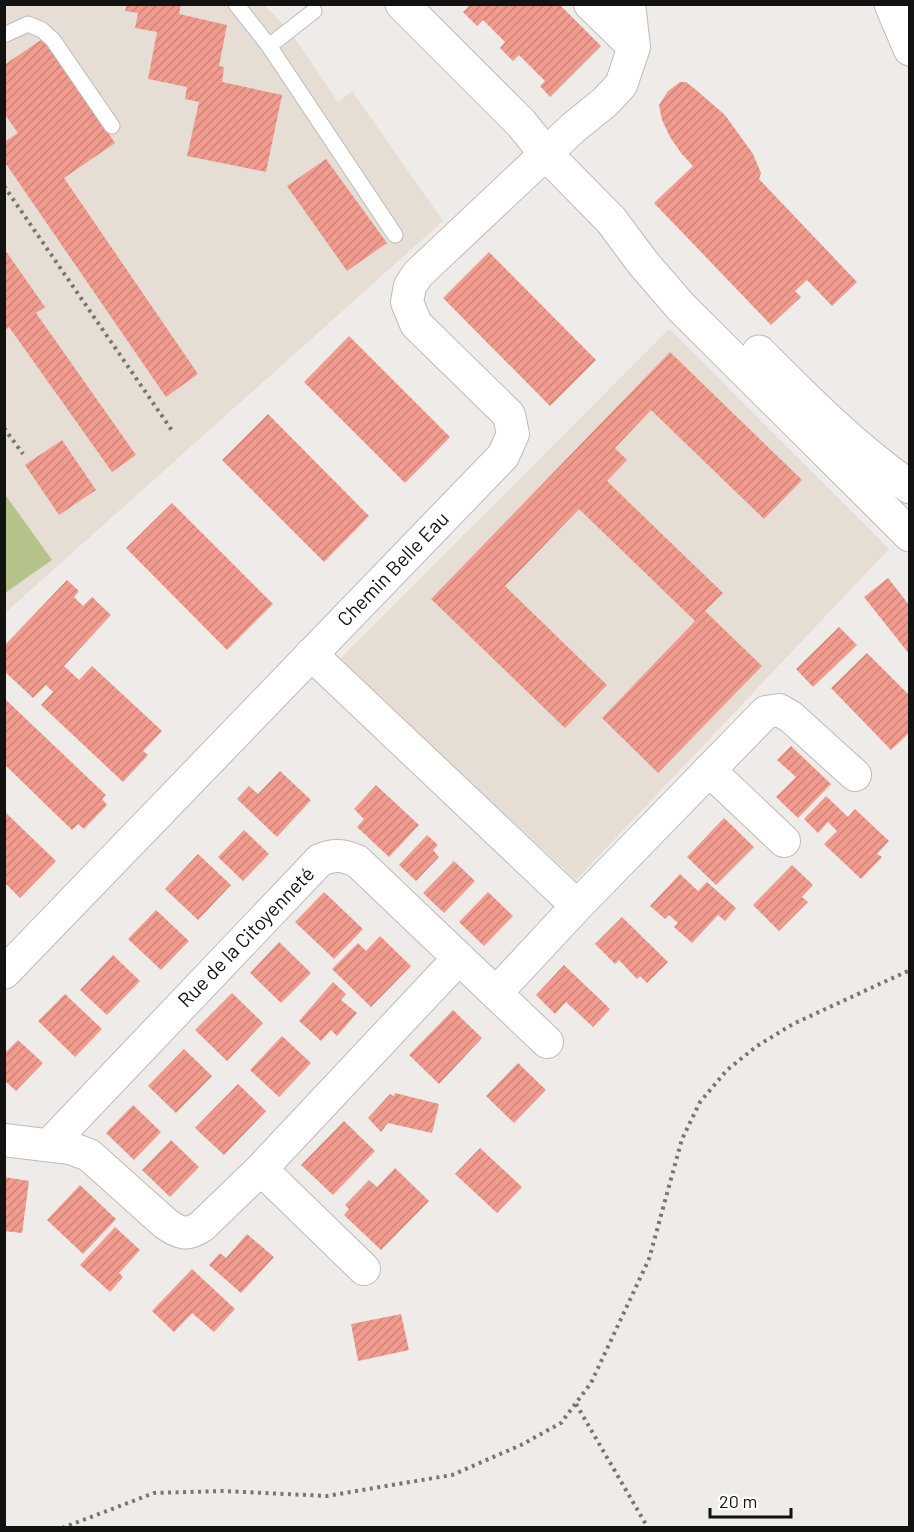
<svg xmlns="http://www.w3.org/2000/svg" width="914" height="1532" font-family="Barlow,sans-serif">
	<defs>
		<pattern id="building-hatch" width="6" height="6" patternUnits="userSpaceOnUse" patternTransform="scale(1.5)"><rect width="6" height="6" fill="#f19b8e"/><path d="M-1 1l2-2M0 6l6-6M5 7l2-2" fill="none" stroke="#ce8479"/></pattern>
	</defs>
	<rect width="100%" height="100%" fill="#eeebe8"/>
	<path fill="#e6ded5" d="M5,5H264L290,31L338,102L352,91L443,221L5,613Z
		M669,329L889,549L576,880L339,660Z"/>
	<path fill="#b5c38b" d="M4,493L52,560L5,593H4Z"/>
	<path fill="url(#building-hatch)" d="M127,4H181L179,14L227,25L219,66L224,67L222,82L282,95L266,172L187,156L199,102L185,99L187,87L148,79L157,32L135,28L138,13L125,11Z
		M467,4H559L601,46L550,97L540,86L545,81L519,55L513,61L500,48L505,42L483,20L477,26L463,12L469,6Z
		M44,38L115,143L64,178L198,374L166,397L4,161V142L18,133L4,113V65Z
		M680,82H686L695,89L725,115L753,154L761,173L759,179L857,282L832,306L807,280L795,291L801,297L771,325L654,203L693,166L681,153L670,137L662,120L659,105L668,91Z
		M326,159L387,243L347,271L287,186Z
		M5,250L45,307L36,313L136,455L112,472L9,327L5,330Z
		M489,252L596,360L550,406L443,298Z
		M349,336L450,437L405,483L304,382Z
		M670,352L802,480L764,519L651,410L615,448L627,460L607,481L723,593L705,611L762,666L658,773L602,718L695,621L579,509L505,586L607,685L565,728L431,599Z
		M268,414L369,516L324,562L222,460Z
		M62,440L96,490L59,515L25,465Z
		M172,503L273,604L227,650L126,548Z
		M888,578L910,606V655L864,597Z
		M67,580L79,591L74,597L83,606L92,597L111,615L64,666L79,680L92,666L162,731L143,751L148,755L123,782L41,705L53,692L46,685L33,698L4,671V646Z
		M839,627L857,645L813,687L796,669Z
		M867,653L910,696V732L891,750L831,688Z
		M4,698L106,795L102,799L107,805L84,829L78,824L72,830L4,764Z
		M791,746L831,784L798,818L776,797L796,777L777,760Z
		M280,771L311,800L277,837L237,799L249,786L258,794Z
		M376,785L419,825L389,857L357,827L364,819L354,809Z
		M826,796L848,817L855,809L889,841L877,854L882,857L861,879L824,844L837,831L828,822L818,833L804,819Z
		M4,811L56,861L20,898L4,882Z
		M724,818L754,847L716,885L687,857Z
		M244,830L269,854L243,881L218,857Z
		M427,835L438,845L433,850L439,857L416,881L399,865Z
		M198,854L231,885L198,920L165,889Z
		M454,861L475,881L444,913L423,893Z
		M792,865L813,885L802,897L808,902L779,931L753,905Z
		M680,874L698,891L707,882L736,908L725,921L718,915L692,943L674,927L678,923L669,915L665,919L650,906Z
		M324,892L363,929L334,959L295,922Z
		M488,892L513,916L484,946L459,922Z
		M156,910L189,941L161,970L128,939Z
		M622,917L668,962L647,983L640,976L637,979L619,960L615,964L595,944Z
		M380,936L411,966L371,1007L332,969L358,943L366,951Z
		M279,942L311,973L281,1003L250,973Z
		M113,955L140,981L107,1015L80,990Z
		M564,965L610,1009L593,1027L566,1002L555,1014L536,995Z
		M333,982L346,994L341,1000L357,1013L337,1036L331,1030L321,1041L299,1021Z
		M232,993L263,1023L227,1061L195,1030Z
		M65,994L102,1029L75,1057L38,1021Z
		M453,1010L482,1038L439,1084L409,1055Z
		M282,1036L311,1063L279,1097L250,1070Z
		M18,1040L43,1063L16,1091L4,1080V1054Z
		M184,1049L212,1076L176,1113L148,1086Z
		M518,1063L546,1090L514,1123L486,1096Z
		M238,1084L266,1111L224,1155L195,1128Z
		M395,1093L439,1104L432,1133L388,1123L381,1132L368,1118L390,1094L394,1096Z
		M133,1105L161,1132L134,1160L106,1133Z
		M344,1121L375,1151L333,1195L301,1165Z
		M171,1140L199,1167L170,1197L142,1170Z
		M480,1148L522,1187L497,1213L455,1174Z
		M395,1168L429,1201L381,1250L344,1215L349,1209L345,1205L369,1180L377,1187Z
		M4,1177L29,1181L22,1233L4,1231Z
		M80,1185L116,1219L83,1254L47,1220Z
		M115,1227L140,1250L119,1273L123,1277L110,1292L80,1265Z
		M247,1234L274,1257L241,1293L209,1265L220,1253L226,1258Z
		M192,1269L235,1309L214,1332L192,1313L174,1332L152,1311Z
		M401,1314L409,1350L358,1361L351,1324Z"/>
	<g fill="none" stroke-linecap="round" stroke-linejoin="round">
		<g stroke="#bebbb8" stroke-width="17">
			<path id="lane" d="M236,4L269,46L395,235
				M4,35L28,24L42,30L53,40L112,126
				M269,46L314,11"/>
		</g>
		<g stroke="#bebbb8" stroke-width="34">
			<path id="street" d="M590,4L634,47
				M311,654L577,906
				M709,770L784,841
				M4,973L503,456L513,434L509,415L416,324L407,302L410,286L418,274L573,128L605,102L621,85L634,47L629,4
				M496,993L577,906L766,712L779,710L791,717L855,775
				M4,1140L70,1148L89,1155L166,1224C181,1234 187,1236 202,1226L261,1169L459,958
				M49,1145L320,860C334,854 343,855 357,861L547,1042
				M261,1169L364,1269"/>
		</g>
		<g stroke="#bebbb8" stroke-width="35">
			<path id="secondary" d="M402,4L521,123L546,154L611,220"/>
		</g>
		<g stroke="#bebbb8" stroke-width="35">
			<path id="highway" d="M891,4L910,49
				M611,220L643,263L681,307L910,535
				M759,352C807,400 854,448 910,487"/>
		</g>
		<path stroke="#777674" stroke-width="4" stroke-dasharray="3 4.5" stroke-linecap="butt" d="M4,186L173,432
			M4,428L23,454
			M576,1404L648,1528
			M62,1528L154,1493L223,1491L327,1496L452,1475L521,1445L561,1423L591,1383L649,1259L682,1139L700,1102L727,1070L757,1046L793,1024L910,970"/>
		<use href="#lane" stroke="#fff" stroke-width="15"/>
		<use href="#street" stroke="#fff" stroke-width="32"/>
		<use href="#secondary" stroke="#fff" stroke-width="33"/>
		<use href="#highway" stroke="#fff" stroke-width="33"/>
	</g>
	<g text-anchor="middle" stroke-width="4.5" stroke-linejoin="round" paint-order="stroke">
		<g font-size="20" fill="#121211" stroke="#fff">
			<text transform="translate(393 569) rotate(-46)" y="7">Chemin Belle Eau</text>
			<text transform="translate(246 937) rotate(-46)" y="7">Rue de la Citoyenneté</text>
		</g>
	</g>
	<rect width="914" height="1532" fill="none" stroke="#121211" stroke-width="12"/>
	<path d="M710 1508v9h81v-9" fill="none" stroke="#121211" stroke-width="3"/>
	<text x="719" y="1508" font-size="18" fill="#121211" stroke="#ffffff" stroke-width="4.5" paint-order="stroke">20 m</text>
</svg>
